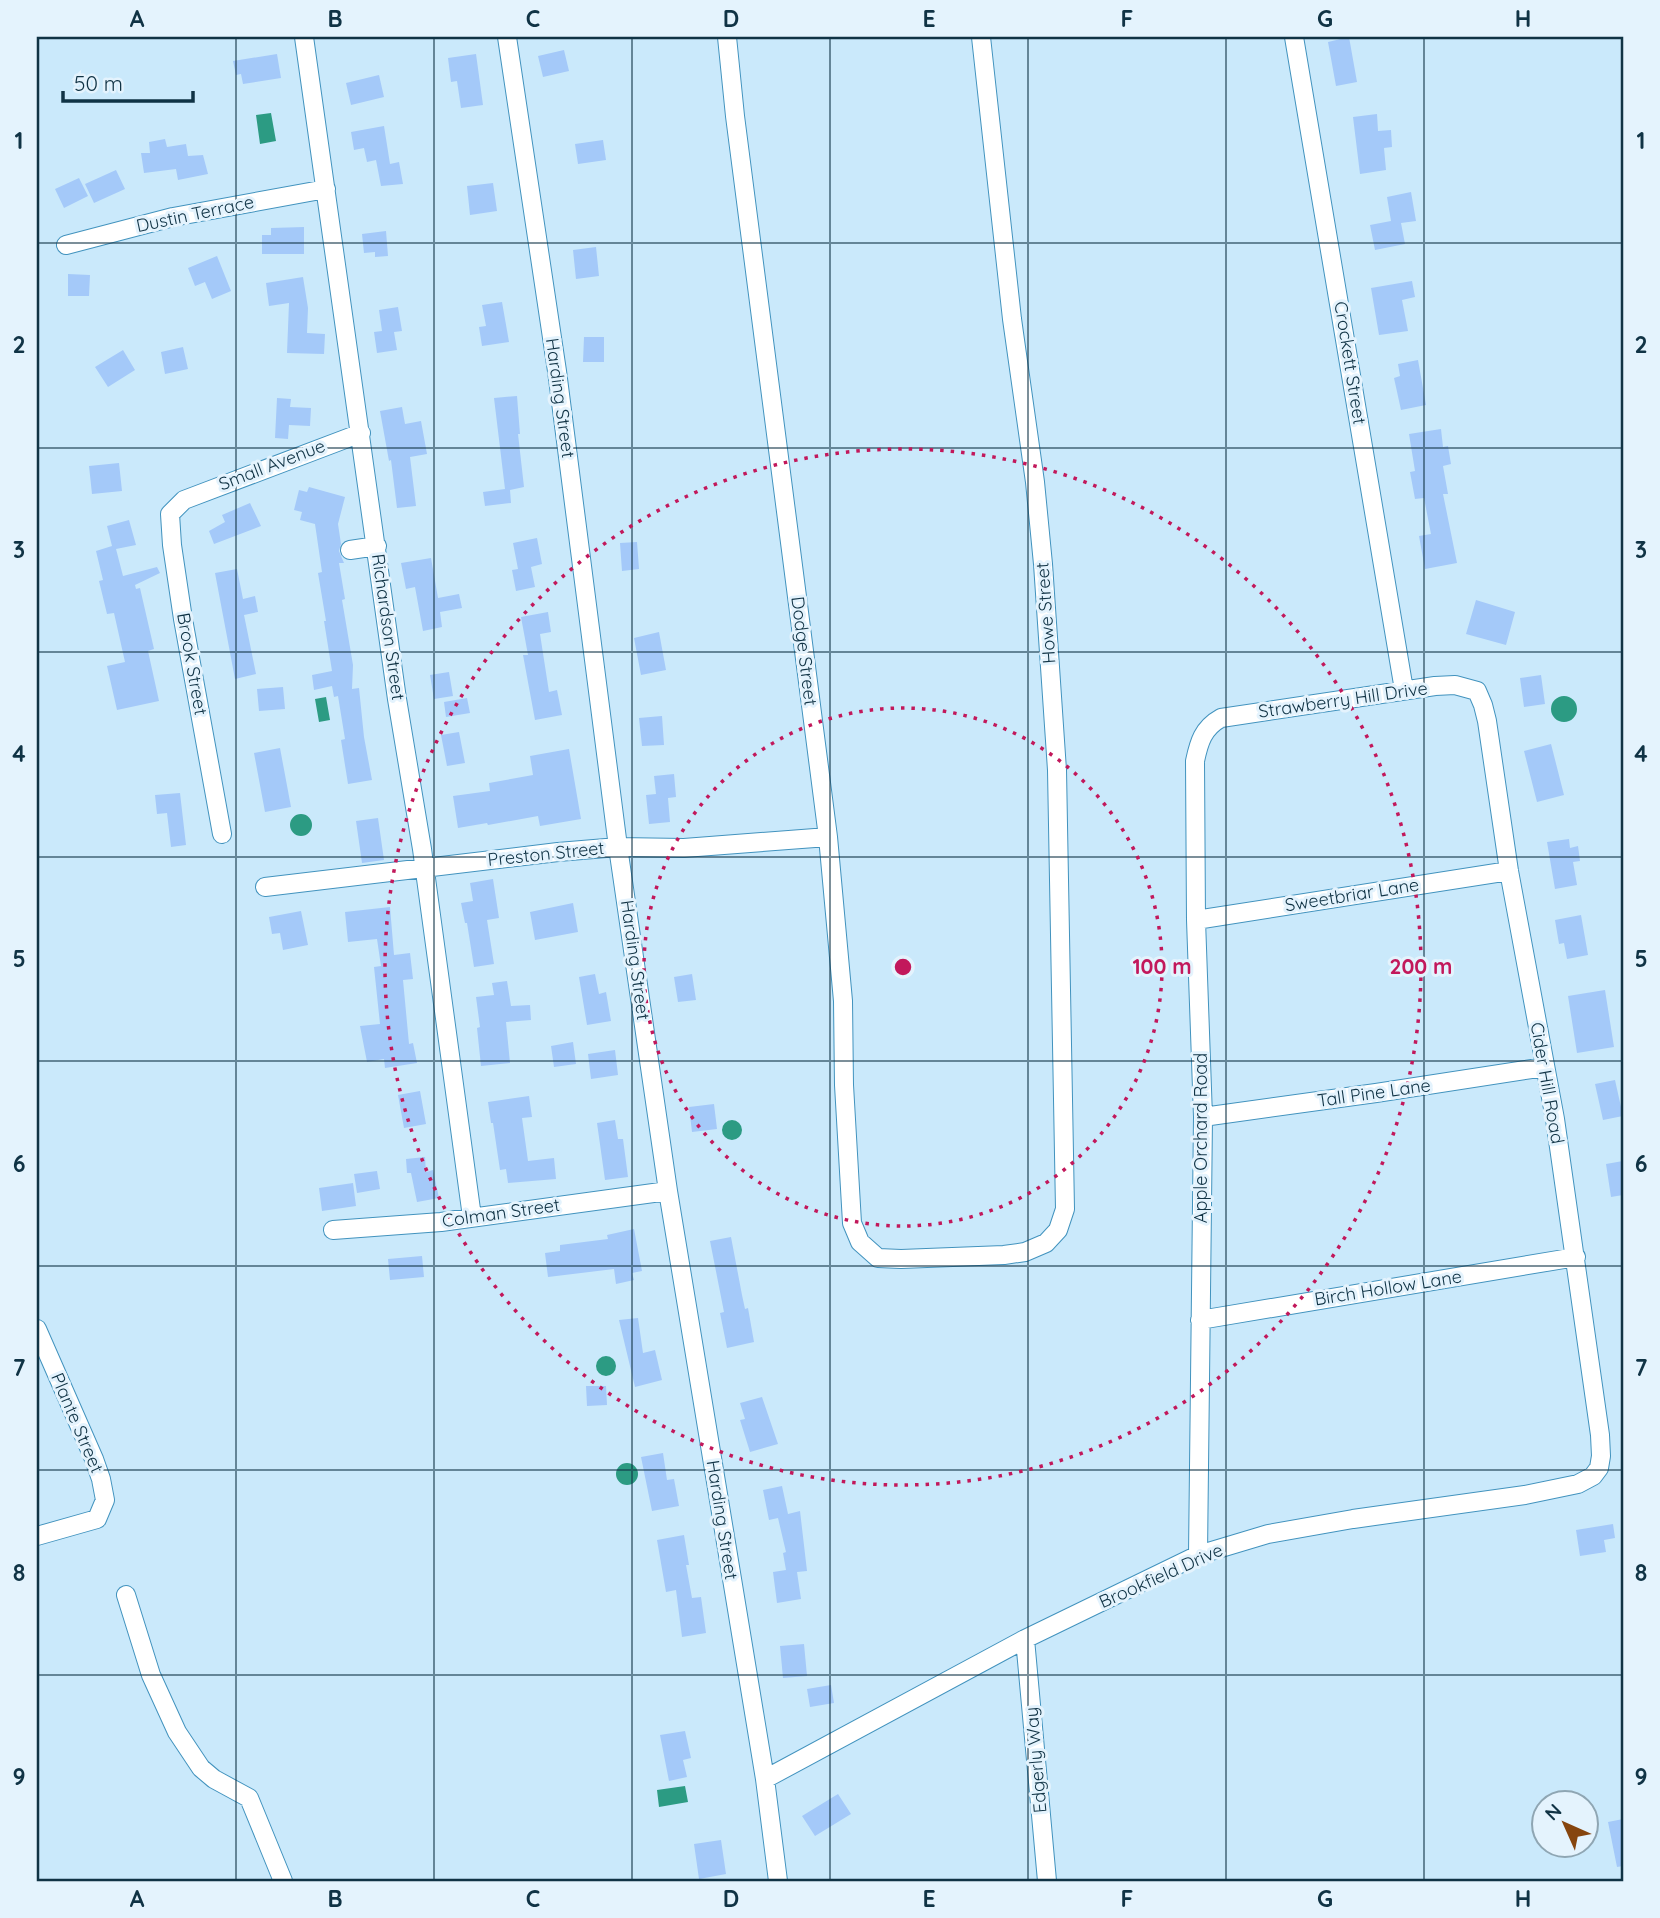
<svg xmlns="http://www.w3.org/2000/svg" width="1660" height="1918" font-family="Quicksand,sans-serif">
	<rect width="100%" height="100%" fill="#cae9fb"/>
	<path fill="#2c9b83" d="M271,113L276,141L260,144L256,115Z
		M1551 709a13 13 0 1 1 26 0a13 13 0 1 1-26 0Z
		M326,697L330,720L319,722L315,699Z
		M290 825a11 11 0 1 1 22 0a11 11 0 1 1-22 0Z
		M722 1130a10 10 0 1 1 20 0a10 10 0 1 1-20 0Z
		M596 1366a10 10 0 1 1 20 0a10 10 0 1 1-20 0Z
		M616 1474a11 11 0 1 1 22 0a11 11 0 1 1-22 0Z
		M685,1786L688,1802L659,1807L657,1790Z"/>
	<path fill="#a4c9f9" d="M1349,37L1357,82L1336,86L1328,42Z
		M564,50L569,71L543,77L538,56Z
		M277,54L281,78L243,84L241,74L236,75L233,61Z
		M476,54L483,105L461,108L457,81L451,82L448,58Z
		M379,75L384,97L351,105L346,83Z
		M1377,114L1378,131L1391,130L1392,147L1384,148L1386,170L1360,174L1353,117Z
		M384,126L390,164L399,162L403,184L381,186L376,160L367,162L364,148L354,150L351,132Z
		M165,139L167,147L186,144L188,156L203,155L208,174L178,180L176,169L144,173L141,153H150L149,142Z
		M603,140L606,160L578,164L575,144Z
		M116,170L125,189L94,203L85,184Z
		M79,178L88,196L64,208L55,189Z
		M493,183L497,211L470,215L467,186Z
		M1411,192L1416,221L1401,223L1405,244L1375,250L1370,225L1391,221L1387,197Z
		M304,227V254H262V235H271V228Z
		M386,231L388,256L375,257V252L364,253L362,234Z
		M596,247L599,276L576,279L573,250Z
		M217,256L231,291L212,299L205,282L195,286L188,268Z
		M68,274L90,275L89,296H68Z
		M303,277L308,308L307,333L325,334L324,354L287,353L289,303L269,306L266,283Z
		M1412,281L1415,297L1402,300L1408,331L1379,335L1371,288Z
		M502,302L509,342L482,346L479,327L486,326L482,305Z
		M398,307L402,331L394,332L397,350L377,353L374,332L382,331L379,310Z
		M584,337H604V362H583Z
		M183,347L188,369L165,374L161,352Z
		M123,350L135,370L108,387L95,367Z
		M1418,360L1426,405L1401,410L1394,378L1400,376L1398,364Z
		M517,396L520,434H518L524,487L510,490L511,503L485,506L483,492L505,489L494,398Z
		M277,398L291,399L290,407L311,408L310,426L289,425L288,439L275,438Z
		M402,407L405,424L421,421L427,454L410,457L416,506L397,508L391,460L389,461L380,411Z
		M1441,429L1443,447L1448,446L1451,464L1443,466L1448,494H1443L1457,563L1425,569L1419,536L1431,534L1424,498L1415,499L1410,472L1415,471L1409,434Z
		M119,463L122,491L92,494L89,466Z
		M309,487L345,497L338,524L341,544L339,551L344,563H339L345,599L342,600L353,665L352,689L359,688L364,737L372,780L348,784L341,740L345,739L338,696L334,697L332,686L314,690L312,675L332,671L324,621H326L318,573L322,572L315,524L300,520L302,512L294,510L299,490L307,492Z
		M250,503L261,526L214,544L209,531L225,522L222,515Z
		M129,520L136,545L116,549L123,576L157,567L160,573L135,585L136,589L140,588L154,649L148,651L159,701L117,710L107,666L125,662L114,613L107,614L99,581L103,580L96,551L112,546L107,526Z
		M537,538L542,564L531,567L535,587L516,591L512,570L518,569L513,543Z
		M637,542L639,569L622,571L620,543Z
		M431,558L438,598L459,594L462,608L440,612L442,627L423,631L415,587L406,589L401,563Z
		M237,569L243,599L255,596L258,612L244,615L256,674L235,679L215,573Z
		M1476,600L1515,612L1506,645L1466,634Z
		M548,612L551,632L540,634L549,692L557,690L562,715L535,720L523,655H528L521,617Z
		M659,632L666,670L641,675L634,638Z
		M449,672L453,696L434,699L430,675Z
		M1541,675L1545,704L1524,707L1520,678Z
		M283,687L285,709L259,711L257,689Z
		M467,698L470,713L446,717L444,702Z
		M662,716L664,745L642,746L639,718Z
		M459,732L465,763L447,766L441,735Z
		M1551,744L1564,795L1537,802L1524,751Z
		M280,748L291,807L265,812L254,753Z
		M569,749L581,819L540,826L538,816L488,825L487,823L458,828L453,796L490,791L489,783L533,775L530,756Z
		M674,774L676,797L668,798L670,822L649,824L646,795L656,794L654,776Z
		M180,793L186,845L171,847L167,813L157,814L155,795Z
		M378,818L384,860L362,863L356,821Z
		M1569,839L1570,848L1578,846L1580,861L1573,862L1577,885L1555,889L1547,842Z
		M493,879L499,918L487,920L494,964L474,967L467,923H465L461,903L473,901L470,883Z
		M573,903L578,932L535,940L530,912Z
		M390,907L394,955L410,953L413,979L403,980L409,1044L413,1043L417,1063L385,1068L384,1059L367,1062L360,1026L380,1024L374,967L381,966L377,939L348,942L345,912Z
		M301,911L308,945L283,950L280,933L272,934L269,917Z
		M1581,915L1588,955L1567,959L1564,943L1559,944L1555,920Z
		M595,974L599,994L606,992L611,1021L587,1025L579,977Z
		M692,974L696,1000L678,1002L674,977Z
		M507,981L511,1006L530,1005L531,1020L506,1022L510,1063L481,1066L477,1028L480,1027L476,997L494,995L492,983Z
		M1605,990L1614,1047L1577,1053L1568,996Z
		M573,1042L576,1064L554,1067L551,1046Z
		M615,1050L618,1075L591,1079L588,1054Z
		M1615,1080L1623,1116L1603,1120L1595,1084Z
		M420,1091L426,1124L404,1128L398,1095Z
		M529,1096L532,1117L522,1118L528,1161L554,1158L556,1179L508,1183L506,1169L500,1170L493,1123H491L488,1102Z
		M714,1104L717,1129L692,1132L689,1107Z
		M615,1120L618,1139H623L628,1177L605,1180L597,1123Z
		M425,1157L426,1172L433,1170L439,1198L417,1202L411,1173H407L406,1159Z
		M1623,1161V1195L1611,1197L1606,1164Z
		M377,1171L380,1189L357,1193L354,1174Z
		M353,1183L356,1206L322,1211L319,1188Z
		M634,1229L642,1271L632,1273L634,1280L616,1284L614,1269L548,1277L545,1253L560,1251V1245L608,1239L607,1235Z
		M731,1237L742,1295L745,1309L748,1308L754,1342L727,1348L720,1313L724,1312L710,1241Z
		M422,1256L424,1277L390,1280L388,1259Z
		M638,1318L643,1353L655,1350L662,1380L635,1387L619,1320Z
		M586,1386H606L607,1405L587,1406Z
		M762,1397L778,1444L750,1452L740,1420L745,1419L740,1403Z
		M663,1453L667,1480L674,1479L679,1506L652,1511L641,1457Z
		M782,1486L788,1514L800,1511L807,1571L797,1572L801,1599L777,1603L773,1572L786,1570L783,1553L786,1552L778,1518L769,1520L763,1490Z
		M1613,1524L1615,1538L1604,1540L1606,1552L1580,1556L1576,1530Z
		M684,1535L689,1565H686L692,1598L701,1597L706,1633L682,1637L676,1590L666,1592L657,1540Z
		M804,1644L807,1676L783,1678L780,1646Z
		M831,1685L834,1703L810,1707L807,1689Z
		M685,1731L691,1758L683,1760L687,1777L669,1781L660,1735Z
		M838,1794L851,1814L815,1836L802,1816Z
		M1623,1819V1866L1617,1867L1608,1822Z
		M721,1840L726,1874L699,1879L694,1844Z"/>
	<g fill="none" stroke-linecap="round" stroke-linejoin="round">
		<g stroke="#4293be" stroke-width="20">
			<path id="minor" d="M304,37L397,699L422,849L472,1217
				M507,37L557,371L618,847L668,1191L765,1779L778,1881
				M727,37L735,116L828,837L843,1001L844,1085L852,1223L860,1242L878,1258L901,1259L1004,1255L1025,1252L1046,1243L1058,1230L1065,1209L1057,770L1043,564L1035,482L1012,319L981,37
				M1294,37L1404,690
				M66,245L173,217L326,189
				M350,550L377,546
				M222,834L183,619L172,545L170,514L184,500L361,433
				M265,887L558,852L618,847L684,848L828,837
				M1196,920L1509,871
				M1203,1117L1376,1093L1545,1067
				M333,1230L441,1222L668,1191
				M1200,1320L1576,1257
				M37,1329L94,1459L101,1479L105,1500L97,1519L37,1536
				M126,1595L151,1675L177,1732L201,1768L214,1779L249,1798L283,1881
				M1025,1639L1047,1881
				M765,1779L1025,1639L1198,1555L1268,1534L1353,1519L1525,1495L1578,1484L1593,1476L1599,1468L1601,1456L1600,1435L1555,1119L1509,871L1487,721L1483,705L1477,691L1455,685L1435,686L1221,718C1203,728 1199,742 1195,761L1196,920L1203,1117L1198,1555"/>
		</g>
		<use href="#minor" stroke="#fff" stroke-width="18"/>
	</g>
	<path fill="none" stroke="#103345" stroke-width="2" stroke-opacity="0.55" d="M236,37V1881M434,37V1881M632,37V1881M830,37V1881M1028,37V1881M1226,37V1881M1424,37V1881M37,243H1623M37,448H1623M37,652H1623M37,857H1623M37,1061H1623M37,1266H1623M37,1470H1623M37,1675H1623"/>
	<g fill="none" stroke="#c2185b" stroke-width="3.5" stroke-dasharray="3.5 7">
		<circle cx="903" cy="967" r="259"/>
		<circle cx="903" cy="967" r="518"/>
	</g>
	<g text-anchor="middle" stroke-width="6" stroke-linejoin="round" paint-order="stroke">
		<g font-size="18" fill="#103345" stroke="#e4f3fd">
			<text transform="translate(195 214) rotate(-12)" y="6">Dustin Terrace</text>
			<text transform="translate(1350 363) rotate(81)" y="6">Crockett Street</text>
			<text transform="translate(560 398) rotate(82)" y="6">Harding Street</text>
			<text transform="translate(272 465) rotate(-21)" y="6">Small Avenue</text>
			<text transform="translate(1046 613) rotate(-94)" y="6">Howe Street</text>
			<text transform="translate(388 627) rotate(82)" y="6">Richardson Street</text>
			<text transform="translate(804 651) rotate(83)" y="6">Dodge Street</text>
			<text transform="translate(192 664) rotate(80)" y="6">Brook Street</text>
			<text transform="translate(1343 700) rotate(-8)" y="6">Strawberry Hill Drive</text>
			<text transform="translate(546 854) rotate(-6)" y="6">Preston Street</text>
			<text transform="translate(1352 895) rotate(-9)" y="6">Sweetbriar Lane</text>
			<text transform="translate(635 960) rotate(82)" y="6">Harding Street</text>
			<text transform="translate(1547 1083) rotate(80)" y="6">Cider Hill Road</text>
			<text transform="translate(1374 1093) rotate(-8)" y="6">Tall Pine Lane</text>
			<text transform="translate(1201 1138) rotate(-90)" y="6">Apple Orchard Road</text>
			<text transform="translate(501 1213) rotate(-8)" y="6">Colman Street</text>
			<text transform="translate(1388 1288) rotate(-9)" y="6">Birch Hollow Lane</text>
			<text transform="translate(77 1423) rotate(67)" y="6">Plante Street</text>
			<text transform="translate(722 1520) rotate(81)" y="6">Harding Street</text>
			<text transform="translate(1161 1576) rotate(-24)" y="6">Brookfield Drive</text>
			<text transform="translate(1036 1760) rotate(-95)" y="6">Edgerly Way</text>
		</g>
	</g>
	<circle cx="903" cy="967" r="10" fill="#c2185b" stroke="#e4f3fd" stroke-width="3.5"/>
	<g font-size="21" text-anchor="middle" font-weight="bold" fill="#c2185b" stroke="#e4f3fd" stroke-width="6" stroke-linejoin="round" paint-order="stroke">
		<text x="1162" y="974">100 m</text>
		<text x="1421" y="974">200 m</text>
	</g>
	<rect width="1660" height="1918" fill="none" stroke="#e4f3fd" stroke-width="77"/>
	<g transform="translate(1565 1824) rotate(315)"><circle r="33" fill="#e4f3fd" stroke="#8fa6b3" stroke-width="2"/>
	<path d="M0-5L12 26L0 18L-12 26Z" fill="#86450e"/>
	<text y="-10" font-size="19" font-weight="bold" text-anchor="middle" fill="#103345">N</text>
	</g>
	<path d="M63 91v10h130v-10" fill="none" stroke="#103345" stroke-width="3.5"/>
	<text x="74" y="91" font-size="21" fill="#103345" stroke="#e4f3fd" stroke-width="5" paint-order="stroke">50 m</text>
	<rect x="38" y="38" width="1584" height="1842" fill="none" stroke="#103345" stroke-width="2.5"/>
	<g font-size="23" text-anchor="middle" font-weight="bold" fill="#103345">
		<text x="137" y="27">A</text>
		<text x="335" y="27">B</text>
		<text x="533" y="27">C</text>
		<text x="731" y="27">D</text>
		<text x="929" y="27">E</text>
		<text x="1127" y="27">F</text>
		<text x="1325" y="27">G</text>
		<text x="1523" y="27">H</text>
		<text x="19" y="149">1</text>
		<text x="1641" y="149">1</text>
		<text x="19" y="353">2</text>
		<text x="1641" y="353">2</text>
		<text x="19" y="558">3</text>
		<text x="1641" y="558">3</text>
		<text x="19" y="762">4</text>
		<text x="1641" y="762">4</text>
		<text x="19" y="967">5</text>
		<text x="1641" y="967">5</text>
		<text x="19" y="1172">6</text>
		<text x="1641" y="1172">6</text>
		<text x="19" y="1376">7</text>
		<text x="1641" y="1376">7</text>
		<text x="19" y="1581">8</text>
		<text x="1641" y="1581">8</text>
		<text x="19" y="1785">9</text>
		<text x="1641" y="1785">9</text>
		<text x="137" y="1907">A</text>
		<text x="335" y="1907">B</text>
		<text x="533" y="1907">C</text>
		<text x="731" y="1907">D</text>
		<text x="929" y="1907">E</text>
		<text x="1127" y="1907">F</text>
		<text x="1325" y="1907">G</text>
		<text x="1523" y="1907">H</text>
	</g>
</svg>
